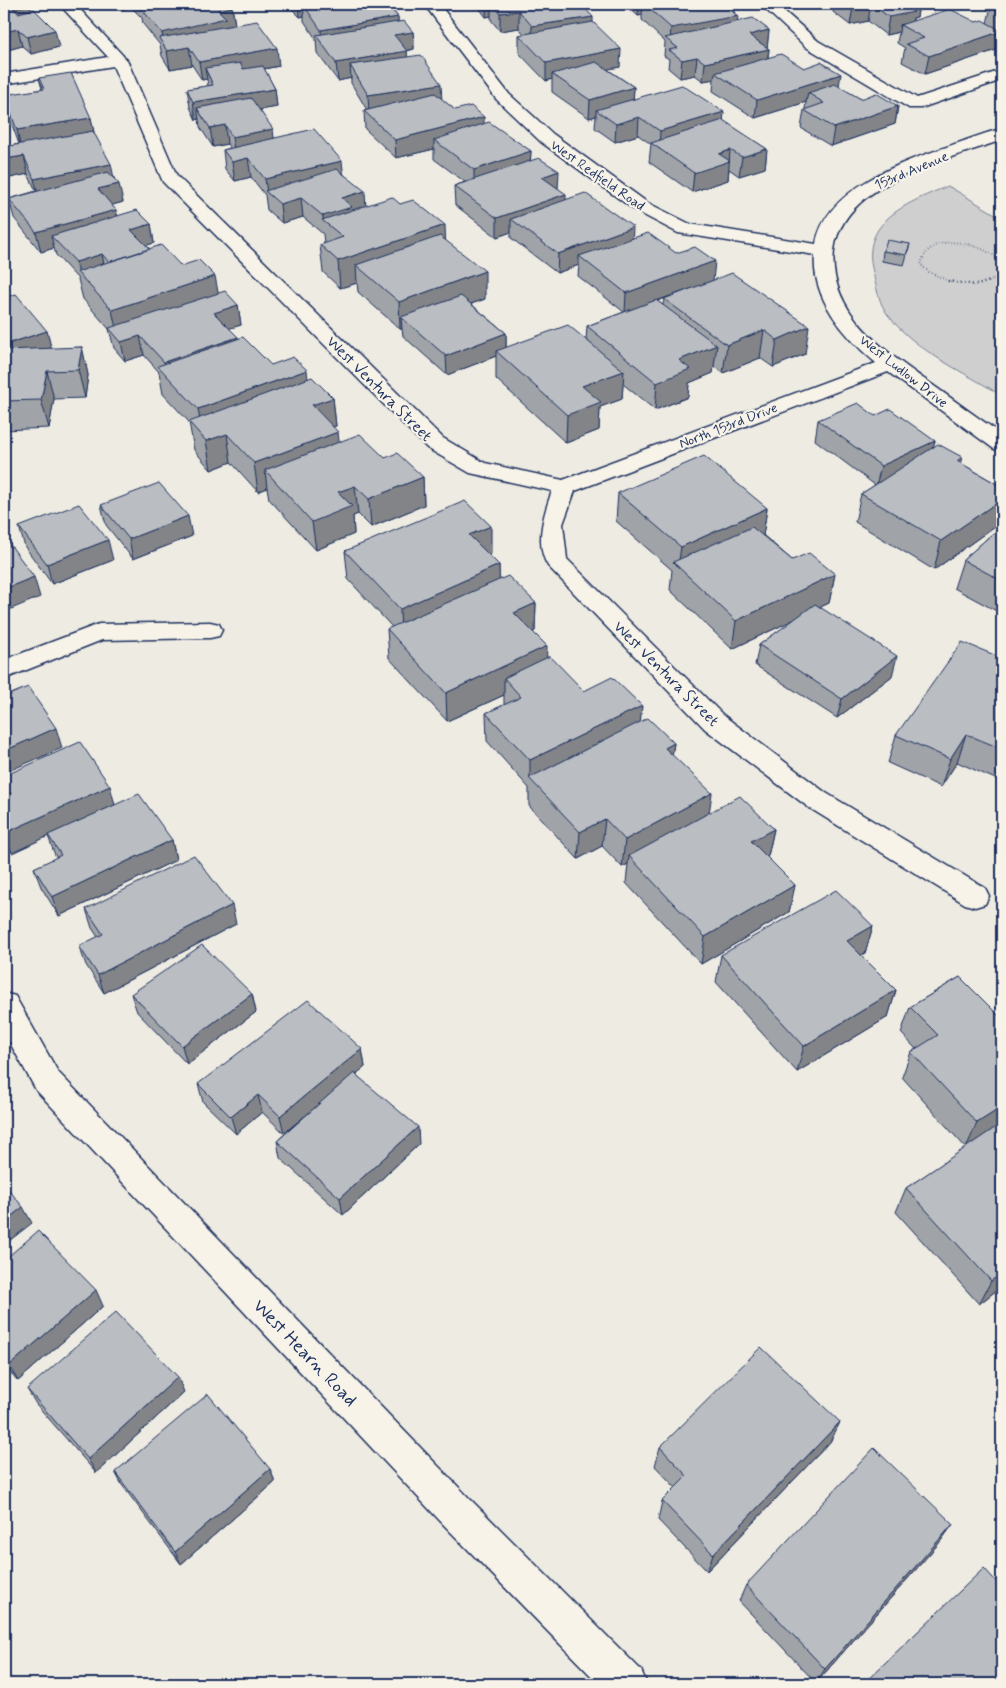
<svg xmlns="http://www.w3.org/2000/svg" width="1006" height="1688" font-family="Mynerve,sans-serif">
	<rect width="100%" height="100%" fill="#eeebe2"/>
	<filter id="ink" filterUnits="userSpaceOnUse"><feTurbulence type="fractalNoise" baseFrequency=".02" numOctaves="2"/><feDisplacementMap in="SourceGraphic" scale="10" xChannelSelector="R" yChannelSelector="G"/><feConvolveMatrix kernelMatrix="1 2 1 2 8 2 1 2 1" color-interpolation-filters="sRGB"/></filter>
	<g filter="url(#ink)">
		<path fill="#cfcfcf" stroke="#757f96" d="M948,186L1002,218V396C964,371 917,353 888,315C879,304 876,286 873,272C859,220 910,202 948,186Z"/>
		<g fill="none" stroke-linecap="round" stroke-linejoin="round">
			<g stroke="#1b2f5e" stroke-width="3">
				<path id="street" d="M59,4H75L127,60L177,176L443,438L485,463L563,480L876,363C845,337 811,298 815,255L678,233L636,211L541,142L497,100L424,4H439L509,94L553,134L648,203L690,224L816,244C825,187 908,160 955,144C971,139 986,132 1002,129V140C957,156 906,168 867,197C849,211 837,228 834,250C827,314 889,354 934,386C957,402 979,419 1002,434V450L994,449L888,372L575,491L563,524L567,559L723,715L826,793L985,888L989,896L985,904L975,907L965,904L808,807L705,729L548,566C534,544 544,513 552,491L470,473L427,448L163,182L113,66L4,84V74L108,57Z
					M760,4H776L818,41L917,98L1002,70V80L921,108H909L806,47Z
					M210,622L219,624L222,630L219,636L210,638L102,640L4,679V660L99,624Z
					M4,993L15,996L58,1072L470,1499L641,1670L647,1684H599L444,1525L36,1090L4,1032Z"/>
			</g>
			<path stroke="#1b2f5e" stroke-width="2" stroke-dasharray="0.5 2.5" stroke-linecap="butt" d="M951,282L929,272L921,265C928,228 983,243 1002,262
				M989,282L997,277L1002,267"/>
			<path stroke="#1b2f5e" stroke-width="2.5" stroke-dasharray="1 3" stroke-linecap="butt" d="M948,281L977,285L990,281"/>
			<use href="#street" fill="#f7f3e8" fill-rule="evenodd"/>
		</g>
		<path fill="#a0a3a7" stroke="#1b2f5e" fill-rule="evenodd" d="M117,4H229L232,7L235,25L279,66L264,69L275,89L277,107L260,110L274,138L344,174L366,206L445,240L485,299L471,304L506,333V348L586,340L587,326L624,312L578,276L579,265L557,273L511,238V232L497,237L455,205L454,186L465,182L434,159V149L396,158L365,129L364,111L367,110L351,83V78L338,81L317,53L316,39L304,21V16L300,17L287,4H387L398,17V22L413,32L414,49L407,51V57L441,99L455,110L484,124L531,151L530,161L558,189L566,200L632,238L713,280L805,354L773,367L760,358L723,373L714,366L713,373L689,383L688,397L655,410L623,384L622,399L600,407L599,430L566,443L496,379V356L447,375L403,336L402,329H400L358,292L357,283L340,288L323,272L320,245L324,243L323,234L303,217L282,223L267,210L265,195L251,177L235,181L225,169L223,150L230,148L227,144L213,147L200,127L199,119L196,120L190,107L187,89L208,86L207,79L202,80L192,65L170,69L162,56L160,45L143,24L142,18L131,7L123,9ZM679,293L664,299L663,305L657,301Z
			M476,4H581L620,67L607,69L634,87L633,99L724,112L723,121L767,149L765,168L739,176L729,169L728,180L692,192L649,162L651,144L638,135L615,142L595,128L596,116L589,118L552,92V79L546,81L519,53V35L524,34L519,28L500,31L491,20V16L486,17Z
			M625,4H735L734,14L737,22L769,30L767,48L769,49L768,58L804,68L861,99L898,106L895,124L831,146L801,128L804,110L805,109L806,102L755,118L713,91L714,79L703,81L695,75L680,78L668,68L669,59L664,56L665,42L642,20V15L638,16Z
			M829,4H919L917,17L913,18V21L987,23L991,7H992L993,4H1002V34L999,49L925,74L902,62L905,48L897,43L899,32L886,35L868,21L850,25L833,12L834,6H832Z
			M964,4H986L969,7Z
			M31,9L59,47L31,54L22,46L4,51Z
			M39,78L91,118L94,133L114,178L123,202L112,205L118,216L151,224L154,243L146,245L150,249L181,266L218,293L238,305L241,325L229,328L238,338L271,365L308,379L333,398L336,426L333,427L339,442L385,458L423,477L424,505L371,527L358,514L353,516L354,534L316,550L269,499L267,488L258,492L231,462L211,470L194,450L189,422L163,394L159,372L144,355L125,361L114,348L109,329L83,299L78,279L56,255L54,248L41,252L14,218L9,199L36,191L28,174L10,178L5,166L4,162V147L19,144L8,114L4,97L42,89Z
			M1002,161V180L998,178Z
			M910,244L904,265L882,261L883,251Z
			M4,285L7,288L9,296L47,331L51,349L82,347L88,375L85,398L54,399L49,428L4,430Z
			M875,416L935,441L933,447L1002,487V521L934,570L855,522L861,494L875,485L815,440L818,420Z
			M618,493L767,508L763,535L792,560L835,574L829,603L820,607L892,676L837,718L755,665L759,645L795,619L732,649L670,590L672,570L616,521Z
			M101,505L192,536L133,559L106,525Z
			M1002,525V614L954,588L963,560Z
			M19,527L113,560L52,584L25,547Z
			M345,551L491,554L489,555L499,565V580L536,603L535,631L533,632L547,658L584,691L640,722L674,743L672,755L709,813L774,829L768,856L767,857L795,885L789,912L701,964L626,883L628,864L622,867L602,846L578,859L529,806V788L487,741L486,713L504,705V695L447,721L389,658L387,629L392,627L348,579Z
			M1002,658V782L957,762L941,787L888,763L896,735Z
			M4,776L115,805L172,840L176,860L59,916L41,887L34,868L57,858L55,855L48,836L12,853L4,839V797L7,795L4,786Z
			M86,909L236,924L104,993L86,965L79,946L98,937L92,928Z
			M873,926L865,953L861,955L896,990L888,1017L797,1072L716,982L721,955Z
			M960,977L1002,1286L979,1304L896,1212L906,1188L966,1148L902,1077L911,1052L916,1049L901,1033L910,1007Z
			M131,994H252L256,1012L187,1064L137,1012Z
			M362,1049L365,1067L356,1074L419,1144L343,1215L280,1158L277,1141L305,1115L284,1133L262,1112L236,1134L203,1102L198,1084Z
			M4,1260L103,1306L18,1381L4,1365Z
			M27,1389L184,1392L96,1473L36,1404Z
			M840,1422L830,1442L707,1571L658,1520L662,1501L676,1488L655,1466L660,1447Z
			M270,1469L275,1482L181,1564L122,1485L115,1472Z
			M953,1524L940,1542L816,1683L739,1601L746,1585Z"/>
		<path fill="#828488" stroke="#1b2f5e" d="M30,4L34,21L17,25L13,8Z
			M122,4H130L131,7L123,9Z
			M141,4H211L141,8Z
			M299,4H366H303L304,16L300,17Z
			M486,4H491V16L486,17Z
			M639,4H643L642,15L638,16Z
			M721,4H735L734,17L738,16L736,34L670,41L671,28Z
			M871,4L868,21L850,25L853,7Z
			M901,4H919L917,17L913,18L911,30L900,25L899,32L886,35L889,17Z
			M970,4H986L969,7Z
			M232,7L235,25L164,46L162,33L218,10Z
			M519,11V28L500,31V13Z
			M398,17V34L413,32L414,49L395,53L322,43L321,30Z
			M593,17V35L531,44L532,26Z
			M18,29L22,46L4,51V32Z
			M55,30L59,47L31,54L27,37Z
			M769,30L767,48L749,35Z
			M1002,31L999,49L925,74L929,56Z
			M189,47L192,65L170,69L167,51Z
			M277,48L279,66L210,79L205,68L207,79L202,80L199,62Z
			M621,49L620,67L558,78L552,74V79L546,81V63Z
			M769,49L766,67L715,73L714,79L703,81L705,63Z
			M407,51L408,69L350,65L351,78L338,81L336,63Z
			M697,57L695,75L680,78L682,60Z
			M841,74L838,92L808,93L806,102L755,118L757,100Z
			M441,84L442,103L369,114L368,95Z
			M634,87L633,105L596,110V116L589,118L590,100Z
			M275,89L277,107L204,119L197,108L199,119L196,120L193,102Z
			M898,106L895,124L831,146L834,128Z
			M724,112L722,131L659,149L660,131Z
			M484,117V135L434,140V149L396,158L395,140Z
			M639,117L638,135L615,142L616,124Z
			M91,118L95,137L21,149L17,130Z
			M225,125L227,144L213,147L210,128Z
			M273,129L275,147L235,155L232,137Z
			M767,149L765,168L739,176L742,157Z
			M730,150L728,180L692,192L694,173L719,154Z
			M531,151L530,170L474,189V170Z
			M24,156L28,174L10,178L5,159Z
			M248,158L251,177L235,181L232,162Z
			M342,161L344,179L267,193L265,179Z
			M111,164L115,183L39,198L34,179Z
			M559,171L558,190L542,177Z
			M119,184L123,202L102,208L98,189Z
			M365,191L366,210L323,221V216L342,198Z
			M566,194V213L511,219V232L497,237V218Z
			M301,198L303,217L282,223L280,204Z
			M116,210L120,229L51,236L54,248L41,252L36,232Z
			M151,224L154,243L135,249L131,230Z
			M445,225L446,252L356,265L357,283L340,288L338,261Z
			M633,227L632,246L579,256V265L557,273L558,254Z
			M102,254L106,274H79L76,262Z
			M715,261L713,281L625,312L626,293Z
			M485,271V299L411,325L401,317L402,329H400L399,302Z
			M215,276L220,303L118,338L112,310Z
			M7,288L12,308L4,310V289Z
			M238,305L241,325L217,332L214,313Z
			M809,326L805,354L773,367L777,340Z
			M764,330L760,358L723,373L727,345Z
			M47,331L52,351L4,366V345Z
			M506,333V353L496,351V356L447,375L446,356Z
			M140,336L144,355L125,361L121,342Z
			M238,337L241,357L167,376L164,362Z
			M717,345L713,373L689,383L688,397L655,410L657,383L679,360Z
			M82,347L88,375L85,398L78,370Z
			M307,370L310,398L203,437L198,409Z
			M47,371L54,399L49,428L41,400Z
			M624,371L622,399L600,407L599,430L566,443L567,415L582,386Z
			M333,398L336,426L315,433L312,405Z
			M338,432L341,460L265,470L267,488L258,492L254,463Z
			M227,434L231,462L211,470L206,441Z
			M935,441L930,461L876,486L881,466Z
			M962,457L955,485L957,461Z
			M423,477L424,505L371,527L369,499Z
			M355,486L358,514L353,516L354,534L316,550L312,522L338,492Z
			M1002,499V521L934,570L941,541Z
			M767,508L763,536L678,567L681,547Z
			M188,516L192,536L133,559L129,539Z
			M491,526V554L470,564L469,535Z
			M108,540L113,560L52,584L47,564Z
			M499,565L500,593L401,637L400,609Z
			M835,574L829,603L732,649L736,621Z
			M34,577L40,597L4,612V589Z
			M536,603L535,631L514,641V613Z
			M547,646L546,674L504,678V695L447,721L446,693Z
			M897,656L892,676L837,718L842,699Z
			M642,706L639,734L530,779V760Z
			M56,728L62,748L4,773V751Z
			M966,734L957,762L941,787L950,759Z
			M674,743L670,771L665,748Z
			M110,786L115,805L12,853L5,833Z
			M712,793L708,821L629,856L628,864L622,867L625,840Z
			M605,819L602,846L578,859L580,832Z
			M774,829L768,856L746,869L751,841Z
			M172,840L176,860L59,916L52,897Z
			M795,885L789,912L701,964L705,937Z
			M232,905L236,924L104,993L98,975Z
			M873,926L865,953L840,968L847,941Z
			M896,990L888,1017L797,1072L804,1046Z
			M252,994L256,1012L187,1064L182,1046Z
			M362,1049L365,1067L284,1133L280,1116Z
			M258,1095L262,1112L236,1134L231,1117Z
			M1002,1107V1124L966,1148L977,1123Z
			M418,1127L419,1144L343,1215L340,1198Z
			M23,1207L32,1223L4,1245V1222Z
			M1002,1273V1286L979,1304L991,1281Z
			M96,1290L103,1306L18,1381L9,1366Z
			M178,1377L184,1392L96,1473L88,1459Z
			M840,1422L830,1442L707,1571L713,1554Z
			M270,1469L275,1482L181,1564L175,1552Z
			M953,1524L940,1542L816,1683L825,1669Z"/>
		<path fill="#babdc2" stroke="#1b2f5e" d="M4,4H29L13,8L18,13L34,9L55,30L27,37L18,29L4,32Z
			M154,4H229L232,7L218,10L226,18L162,33L140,7Z
			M303,4H387L398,17L321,30Z
			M492,4H581L593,17L532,26L519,11L500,13Z
			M644,4H723L738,16L671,28Z
			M848,4H902L914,12L889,17L871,4L853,7Z
			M1001,4H1002V13L991,7Z
			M950,9L976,22L982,20L1002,31L929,56L906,44L924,38L900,25Z
			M753,18L769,30L749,35L769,49L705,63L697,57L682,60L669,50L678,48L665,38Z
			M257,21L277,48L199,62L189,47L167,51L159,38Z
			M404,21L413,32L394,35L407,51L336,63L316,35Z
			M593,22L621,49L546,63L519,35Z
			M781,54L804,68L821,62L841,74L757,100L715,73Z
			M421,55L441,84L368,95L350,65Z
			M596,62L634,87L590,100L552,74Z
			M240,63L243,69L263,66L275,89L193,102L187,89L213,85L205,68Z
			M71,73L91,118L17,130L4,95L44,89L39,78Z
			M835,84L861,99L876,93L898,106L834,128L804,110L824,103L808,93Z
			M682,85L724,112L660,131L639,117L616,124L596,110Z
			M435,93L455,110L471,106L484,117L395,140L364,111Z
			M251,98L273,129L232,137L225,125L210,128L197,108Z
			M723,120L767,149L742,157L730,150L719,154L730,161L694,173L651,143Z
			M489,122L531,151L474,170L434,140Z
			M314,129L342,161L265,179L248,158L232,162L223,150Z
			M93,131L111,164L34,179L24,156L5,159L4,155V147Z
			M539,158L559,171L542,177L566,194L497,218L454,186Z
			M337,169L365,191L342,198L352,207L323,216L301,198L280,204L265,191Z
			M108,172L119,184L98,189L116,210L36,232L9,199Z
			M585,193L633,227L558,254L511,219Z
			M392,197L400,204L413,200L445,225L338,261L320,245L343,237L322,220Z
			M137,210L151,224L131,230L150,249L109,262L102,254L76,262L51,236Z
			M648,233L676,253L695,247L715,261L626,293L579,256Z
			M440,236L485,271L399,302L356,265Z
			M887,240L910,244L906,255L883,251Z
			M161,245L181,266L199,260L215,276L112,310L77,272Z
			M732,273L809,326L777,340L764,330L727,345L664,299Z
			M225,291L238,305L214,313L238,337L164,362L140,336L121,342L109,328Z
			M16,294L47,331L4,345V298Z
			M461,296L506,333L446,356L401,317Z
			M656,300L717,345L679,360L690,369L657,383L587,326Z
			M568,325L624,371L582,386L601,402L567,415L496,351Z
			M243,337L271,365L293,357L307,370L198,409L158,366Z
			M82,347L78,370L47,371L41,400L4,401V350Z
			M312,377L333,398L312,405L338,432L254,463L227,434L206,441L189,422Z
			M858,403L875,416L890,409L935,441L881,466L818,420Z
			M360,434L385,458L397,453L423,477L369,499L355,486L338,492L352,506L312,522L265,470Z
			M938,444L962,457L957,461L1002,487V499L941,541L861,494Z
			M704,456L767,508L681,547L618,493Z
			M159,483L188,516L129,539L101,505Z
			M465,501L491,526L469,535L499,565L400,609L345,551Z
			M79,504L108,540L47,564L19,527Z
			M1002,525V581L963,560Z
			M752,527L792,560L809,553L835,574L736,621L673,562Z
			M6,539L34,577L4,589V540Z
			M508,576L536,603L514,613L547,646L446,693L387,629Z
			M815,604L897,656L842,699L759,645Z
			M962,642L1002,658V749L966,734L950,759L896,735Z
			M550,656L584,691L612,677L642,706L530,760L486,713L521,697L504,678Z
			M28,687L56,728L4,751V697Z
			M648,718L674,743L665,748L712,793L625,840L605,819L580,832L529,778Z
			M80,742L110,786L5,833L4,831V797L11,794L4,782V776Z
			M139,794L172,840L52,897L34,868L61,855L48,835Z
			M740,796L774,829L751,841L795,885L705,937L629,856Z
			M194,855L232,905L98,975L79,946L103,934L86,909Z
			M836,890L873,926L847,941L896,990L804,1046L721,955Z
			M202,945L252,994L182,1046L131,994Z
			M960,977L1002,1019V1107L977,1123L911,1052L938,1035L910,1007Z
			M308,1000L362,1049L280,1116L258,1095L231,1117L198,1084Z
			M354,1073L418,1127L340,1198L277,1141Z
			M1002,1123V1273L991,1281L906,1188Z
			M4,1184L23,1207L4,1222Z
			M38,1231L96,1290L9,1366L4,1361V1260Z
			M116,1312L178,1377L88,1459L27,1389Z
			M761,1347L840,1422L713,1554L662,1501L687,1476L660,1447Z
			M208,1394L270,1469L175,1552L115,1472Z
			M874,1448L953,1524L825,1669L746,1585Z
			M984,1568L1002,1588V1684H863Z"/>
	</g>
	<g text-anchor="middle" stroke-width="4.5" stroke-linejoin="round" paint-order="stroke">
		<g font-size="14" fill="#1b2f5e" stroke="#f7f3e8">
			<text transform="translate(911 170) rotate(-23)" y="5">153rd Avenue</text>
			<text transform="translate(598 175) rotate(35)" y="5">West Redfield Road</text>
			<text transform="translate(904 371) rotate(38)" y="5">West Ludlow Drive</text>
			<text transform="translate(728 425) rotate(-21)" y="5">North 153rd Drive</text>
		</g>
		<g font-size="16" fill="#1b2f5e" stroke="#f7f3e8">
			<text transform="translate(380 388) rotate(45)" y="6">West Ventura Street</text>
			<text transform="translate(667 673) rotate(45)" y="6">West Ventura Street</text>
		</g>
		<g font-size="19" fill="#1b2f5e" stroke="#f7f3e8">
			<text transform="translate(306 1352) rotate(46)" y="7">West Hearn Road</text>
		</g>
	</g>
	<rect width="1006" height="1688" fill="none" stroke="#f7f3e8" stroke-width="20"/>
	<rect x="10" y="10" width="986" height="1668" fill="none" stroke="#1b2f5e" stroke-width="2" filter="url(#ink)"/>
</svg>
